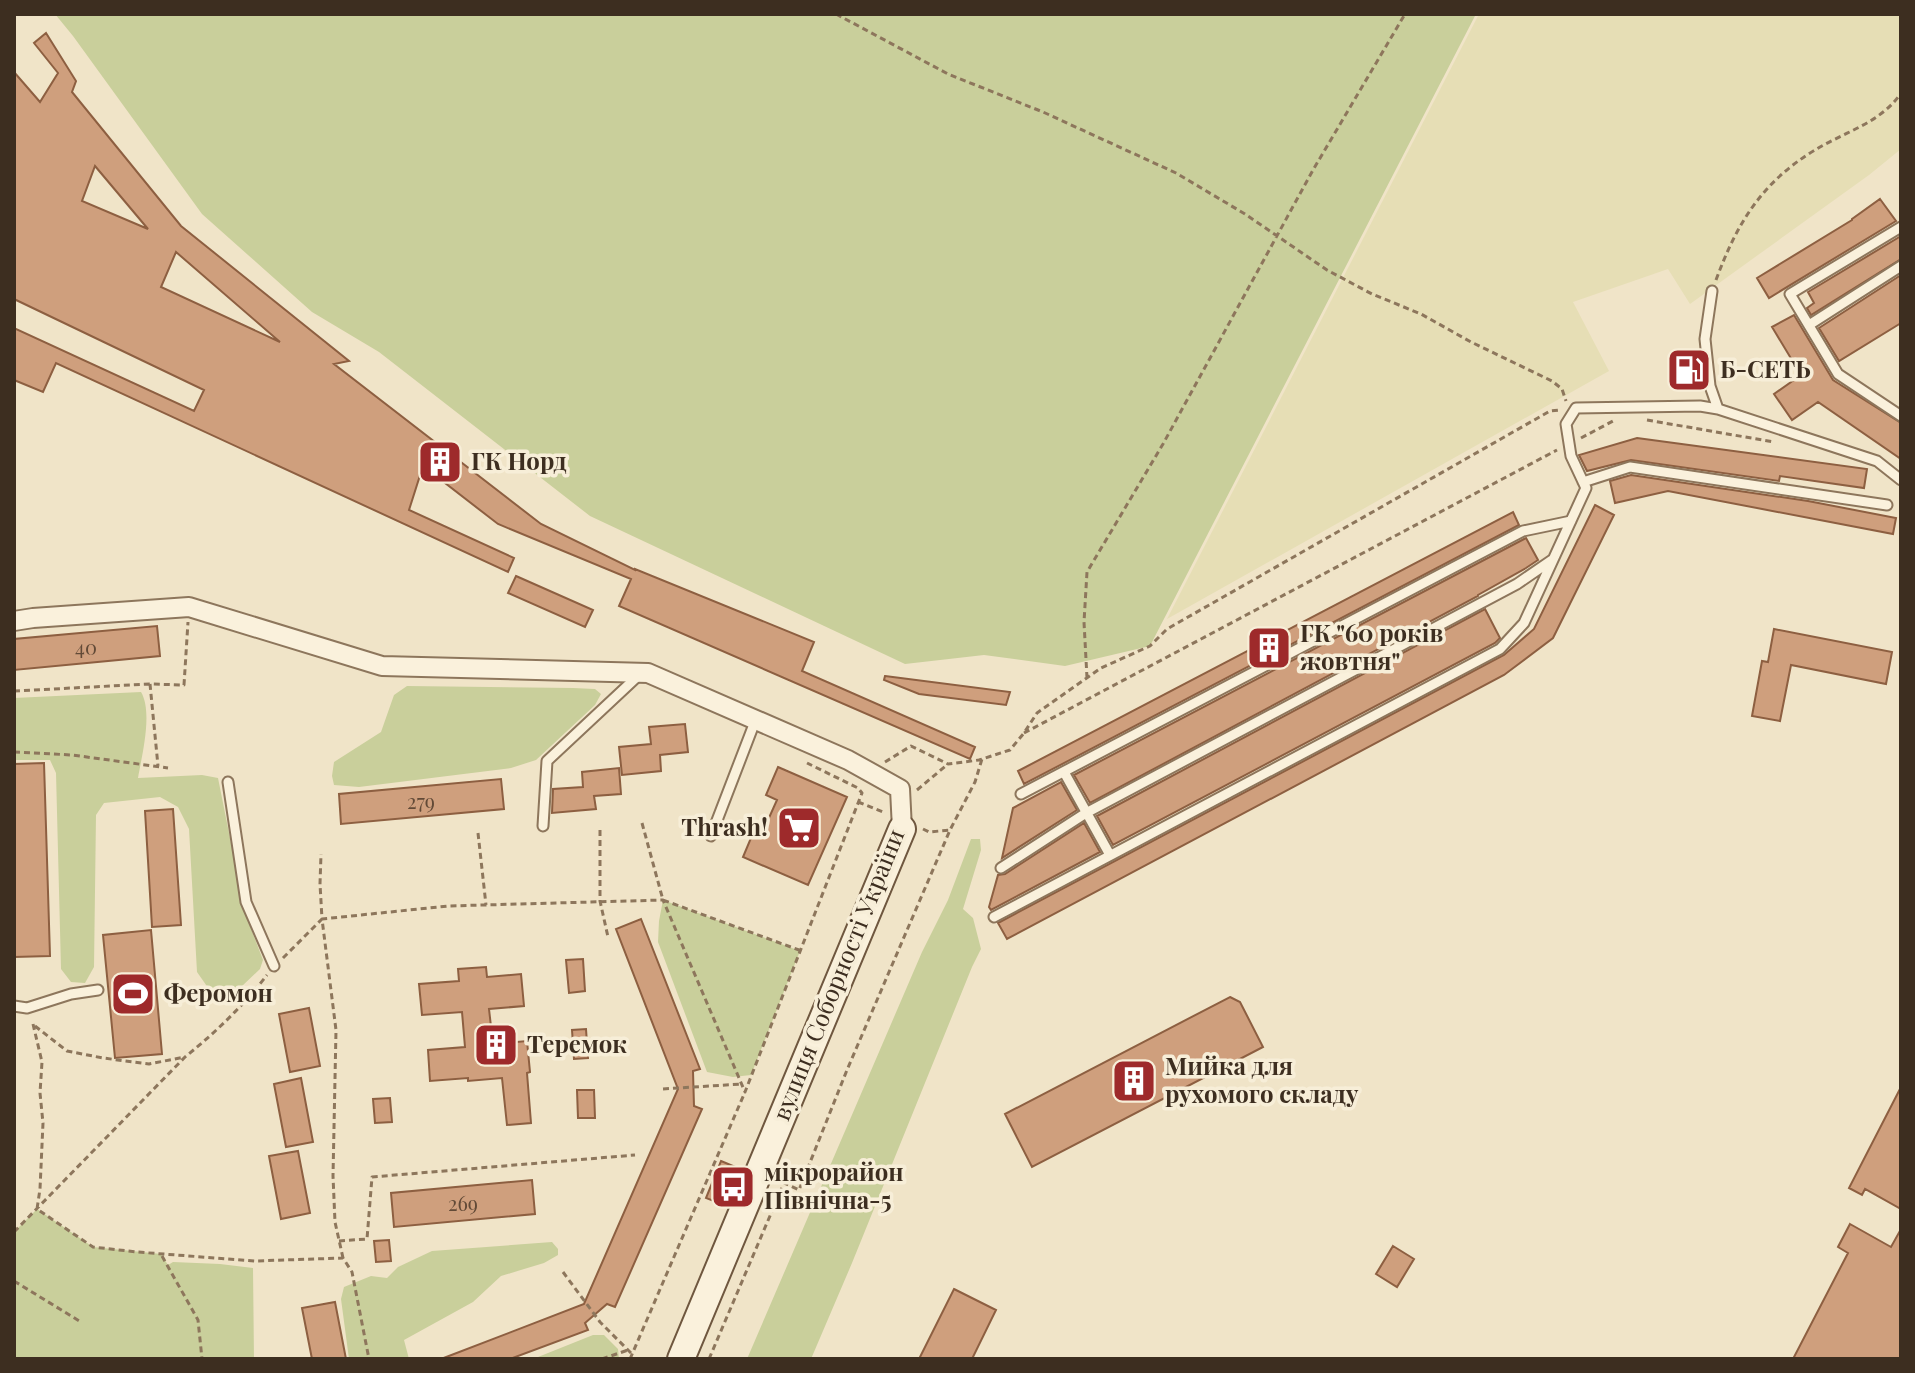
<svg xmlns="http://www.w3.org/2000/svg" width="1915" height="1373" font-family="'Playfair Display',serif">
	<rect width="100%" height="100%" fill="#f0e4c8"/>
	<path fill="#e6deb5" d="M1479,14H1901V149L1869,175L1690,304L1668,269L1573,302L1609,371L1167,619Z"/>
	<path fill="#c9cf9b" d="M55,14H1476L1150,646L1065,666L984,655L905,664L590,516L379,352L312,312L202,214L73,36Z
		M407,686L573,688L595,689L601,694L595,705L536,760L511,768L359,787L334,785L332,776L334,762L381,732L394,695Z
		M141,692C153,712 142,755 138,778L202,775L218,778L245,913L263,960L260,969L241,987L211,992L197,972L189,829L178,807L160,797L104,803L96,815L94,967L85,983L71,982L61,969L56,773L50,760H14V698Z
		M971,839H980L981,850L963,909L973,918L981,949L972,967L852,1263L811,1359H747L922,952L948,900Z
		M663,900L800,951L751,1075L733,1077L707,1072L658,942L659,921Z
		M37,1209L93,1247L161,1254L168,1265L173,1262L220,1264L253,1268L254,1359H14V1232Z
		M552,1242L558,1249V1255L544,1263L501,1276L473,1302L404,1340L409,1359H349L341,1299L344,1287L371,1276L387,1278L398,1267L432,1251Z
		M593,1335H604L618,1349L619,1359H533Z"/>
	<path fill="#cf9f7d" stroke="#8d5f41" stroke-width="2" fill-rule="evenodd" d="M46,33L76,81L72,92L181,226L349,361L334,364L541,524L635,570V569L814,642L802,671L975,747L970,759L619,606L631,579L498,524L423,466L409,510L514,558L508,572L56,363L43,392L14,380V328L194,411L204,390L14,299V72L40,102L58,73L34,43ZM95,166L148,229L82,201ZM176,252L280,342L161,287Z
		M1880,199L1896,221L1769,298L1757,278L1852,220V219Z
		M1901,236V259L1811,315L1807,308L1814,303L1808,292Z
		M1901,275V323L1839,361L1819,328Z
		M1794,315L1833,380L1901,423V459L1818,402L1792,420L1774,394L1801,375L1772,327Z
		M1700,360L1702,377L1676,381L1673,363Z
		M1637,438L1867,469L1864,488L1780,476L1779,481L1631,460L1587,471L1579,455Z
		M1631,475L1808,501L1896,518L1893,534L1668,491L1615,503L1610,481Z
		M1595,505L1614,515L1553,638L1504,675L1007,939L998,923L1504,655L1534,629Z
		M1513,512L1519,525L1024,784L1018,771Z
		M1526,538L1538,560L1526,568L1478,595V596L1090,803L1074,775Z
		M516,576L593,610L585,627L508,593Z
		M1485,609L1500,638L1495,643L1113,845L1097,816Z
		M157,626L160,656L14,670V639Z
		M1774,629L1892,652L1886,684L1791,665L1780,721L1752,716L1762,661L1768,662Z
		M885,676L1010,692L1006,705L919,694L884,680Z
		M685,724L688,752L660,755L661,771L622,775L619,747L651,744L649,727Z
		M44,763L50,956L14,957V764Z
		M778,767L847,797L808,885L743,857L756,826L764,829L777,800L766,795Z
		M619,768L621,794L594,796L596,809L552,813L553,789L583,787L582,772Z
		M501,779L504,809L341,824L339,794Z
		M1061,782L1077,810L1002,858L1013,808Z
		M173,809L181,925L152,927L145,811Z
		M1084,823L1100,852L991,910L989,907L998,875L1005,874Z
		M641,919L700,1069L693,1071L694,1106L702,1109L615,1307L607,1304L585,1323L588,1330L510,1359H441L584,1304L678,1089L616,929Z
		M151,930L162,1054L115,1058L103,935Z
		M583,959L585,991L569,993L566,960Z
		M486,967L487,977L521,974L524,1006L489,1009L493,1044L527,1041L530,1072L527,1073L531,1123L507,1125L502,1078L468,1081V1078L430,1081L428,1050L465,1047L462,1012L422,1015L419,984L459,981L458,969Z
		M1230,997L1240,1002L1263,1047L1032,1167L1005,1114Z
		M309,1008L320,1066L290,1072L279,1014Z
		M586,1029L588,1058L574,1059L572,1030Z
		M301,1078L313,1142L286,1147L274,1084Z
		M1901,1087V1209L1865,1189L1862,1195L1849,1188Z
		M577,1090H594L595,1118H578Z
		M390,1098L392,1122L375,1123L373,1099Z
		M298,1151L310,1213L281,1219L269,1156Z
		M721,1161L738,1168L724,1205L706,1198Z
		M532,1180L535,1214L394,1227L391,1193Z
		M1850,1224L1891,1247L1901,1229V1359H1793L1848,1253L1838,1247Z
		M389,1240L391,1261L376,1262L374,1241Z
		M1393,1246L1414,1259L1397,1287L1376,1274Z
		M954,1289L996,1310L972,1359H919Z
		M335,1302L346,1359H312L302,1308Z"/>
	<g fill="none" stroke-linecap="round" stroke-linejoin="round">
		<g stroke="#8d765c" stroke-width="13">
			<path id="lane" d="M1901,227L1790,294L1838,374L1901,416
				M1712,291L1705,339L1710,386L1718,409
				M1809,325L1901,266
				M1583,482L1630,467L1887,505
				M1064,772L1110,855
				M228,782L246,902L274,966
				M1021,794L1523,531L1571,521
				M543,826L547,761L639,675
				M711,836L756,719
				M1001,868L1086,813L1517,584L1552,560
				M994,917L1500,649L1524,623L1586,488L1571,456L1566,424L1576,408L1700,406L1718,409L1877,461L1901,480
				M14,1006L27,1008L71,994L98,990"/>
		</g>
		<g stroke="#8d765c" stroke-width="22">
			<path id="street" d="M14,621L33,618L189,607L382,666L648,673L848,760L900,789L902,829"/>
		</g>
		<g stroke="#6f573f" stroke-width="30">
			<path id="secondary" d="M681,1359L902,829"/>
		</g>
		<path stroke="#8d765c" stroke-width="3" stroke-dasharray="6 4" stroke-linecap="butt" d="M836,14L948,74L1043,112L1176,173L1245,214L1327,270L1372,294L1421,314L1471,342L1552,381L1562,389L1566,401
			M1716,280C1737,223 1762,182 1815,150C1844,132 1881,123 1901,93
			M1647,420L1774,442
			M1581,438L1613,421
			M1087,678L1084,622L1087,572L1163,444L1313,170L1405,14
			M150,684L158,766
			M14,691L150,684L184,685L188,622
			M1024,733L1557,450
			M14,752L72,755L168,768
			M885,762L911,746L948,764L979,760L1010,750L1024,733L1037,713L1101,668L1150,646L1167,629L1550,411L1560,410
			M917,790L948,764
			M858,802L883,812
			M642,823L663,900L799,950
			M923,829L929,832L950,830
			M600,830V901L608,937
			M478,833L486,905
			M283,958L322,919L320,884L321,854
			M33,1024L42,1062L40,1093L43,1123L40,1189L37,1209L93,1247L137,1252L255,1261L343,1258L352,1272L369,1359
			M35,1026L67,1051L103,1058L149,1064L185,1057
			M663,1089L741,1084
			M14,1232L185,1057C216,1032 243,1006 267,975
			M339,1241L367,1239L372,1177L635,1155
			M162,1256L198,1320L202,1359
			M343,1258L335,1222L333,1176L336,1030L322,919L448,906L663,900L745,1092L862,793L858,788L807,763
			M563,1272L600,1322L632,1354
			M14,1281L81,1322
			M602,1359L628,1350
			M630,1359L745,1092
			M709,1359L784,1183L799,1190L847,1070L950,830L975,782L982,759"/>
		<use href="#lane" stroke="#faf1dc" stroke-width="9"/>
		<use href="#street" stroke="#faf1dc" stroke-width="18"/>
		<use href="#secondary" stroke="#faf1dc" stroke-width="26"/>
	</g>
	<defs>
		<g id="fuel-square" transform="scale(2.3)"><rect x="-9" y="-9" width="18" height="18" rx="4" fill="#9e2a2b" stroke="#f7eed8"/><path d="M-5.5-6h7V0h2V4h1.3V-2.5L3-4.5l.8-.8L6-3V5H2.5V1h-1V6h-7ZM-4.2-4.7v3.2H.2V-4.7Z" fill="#fff"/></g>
		<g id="building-square" transform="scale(2.3)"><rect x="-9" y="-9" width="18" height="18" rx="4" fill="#9e2a2b" stroke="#f7eed8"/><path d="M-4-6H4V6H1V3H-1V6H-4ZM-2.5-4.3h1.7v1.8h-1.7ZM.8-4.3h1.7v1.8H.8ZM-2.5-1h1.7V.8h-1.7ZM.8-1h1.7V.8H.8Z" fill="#fff"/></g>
		<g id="supermarket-square" transform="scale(2.3)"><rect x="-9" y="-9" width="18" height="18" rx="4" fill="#9e2a2b" stroke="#f7eed8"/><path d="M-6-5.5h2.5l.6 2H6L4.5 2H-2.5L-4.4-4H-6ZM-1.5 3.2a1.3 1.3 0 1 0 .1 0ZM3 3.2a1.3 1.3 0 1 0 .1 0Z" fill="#fff"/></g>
		<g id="stadium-square" transform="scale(2.3)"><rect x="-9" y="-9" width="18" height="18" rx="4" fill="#9e2a2b" stroke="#f7eed8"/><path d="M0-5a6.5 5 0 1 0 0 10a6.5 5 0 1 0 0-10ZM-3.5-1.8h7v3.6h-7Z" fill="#fff"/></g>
		<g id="bus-square" transform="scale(2.3)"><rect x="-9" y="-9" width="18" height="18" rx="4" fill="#9e2a2b" stroke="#f7eed8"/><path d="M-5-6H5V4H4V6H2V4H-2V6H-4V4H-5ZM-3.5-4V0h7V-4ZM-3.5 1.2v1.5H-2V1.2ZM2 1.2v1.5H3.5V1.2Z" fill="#fff"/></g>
	</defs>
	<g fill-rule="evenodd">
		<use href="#fuel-square" x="1689" y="370"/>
		<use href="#building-square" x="440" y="462"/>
		<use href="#building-square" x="1269" y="648"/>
		<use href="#supermarket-square" x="799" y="828"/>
		<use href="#stadium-square" x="133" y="994"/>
		<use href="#building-square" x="496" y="1045"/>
		<use href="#building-square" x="1134" y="1081"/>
		<use href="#bus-square" x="733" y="1187"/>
	</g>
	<g text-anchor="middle" stroke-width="7" stroke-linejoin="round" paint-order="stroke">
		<g font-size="20" fill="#624a37">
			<text x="86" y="655">40</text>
			<text x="421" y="809">279</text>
			<text x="463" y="1211">269</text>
		</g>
		<g font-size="24" font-weight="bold" fill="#3d2e20" stroke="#f7eed8" text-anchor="start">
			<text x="1720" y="378">Б-СЕТЬ</text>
			<text x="471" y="470">ГК Норд</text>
			<text x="1300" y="642">ГК "60 років<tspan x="1300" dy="28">жовтня"</tspan></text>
			<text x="768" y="836" text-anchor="end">Thrash!</text>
			<text x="164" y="1002">Феромон</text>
			<text x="527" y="1053">Теремок</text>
			<text x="1165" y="1075">Мийка для<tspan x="1165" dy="28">рухомого складу</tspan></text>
			<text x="764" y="1181">мікрорайон<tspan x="764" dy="28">Північна-5</tspan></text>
		</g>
		<g font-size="24" fill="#3d2e20" stroke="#f7eed8">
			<text transform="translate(839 975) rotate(-68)" y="8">вулиця Соборності України</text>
		</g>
	</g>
	<rect width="1915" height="1373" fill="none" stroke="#3d2e20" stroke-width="32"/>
</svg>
